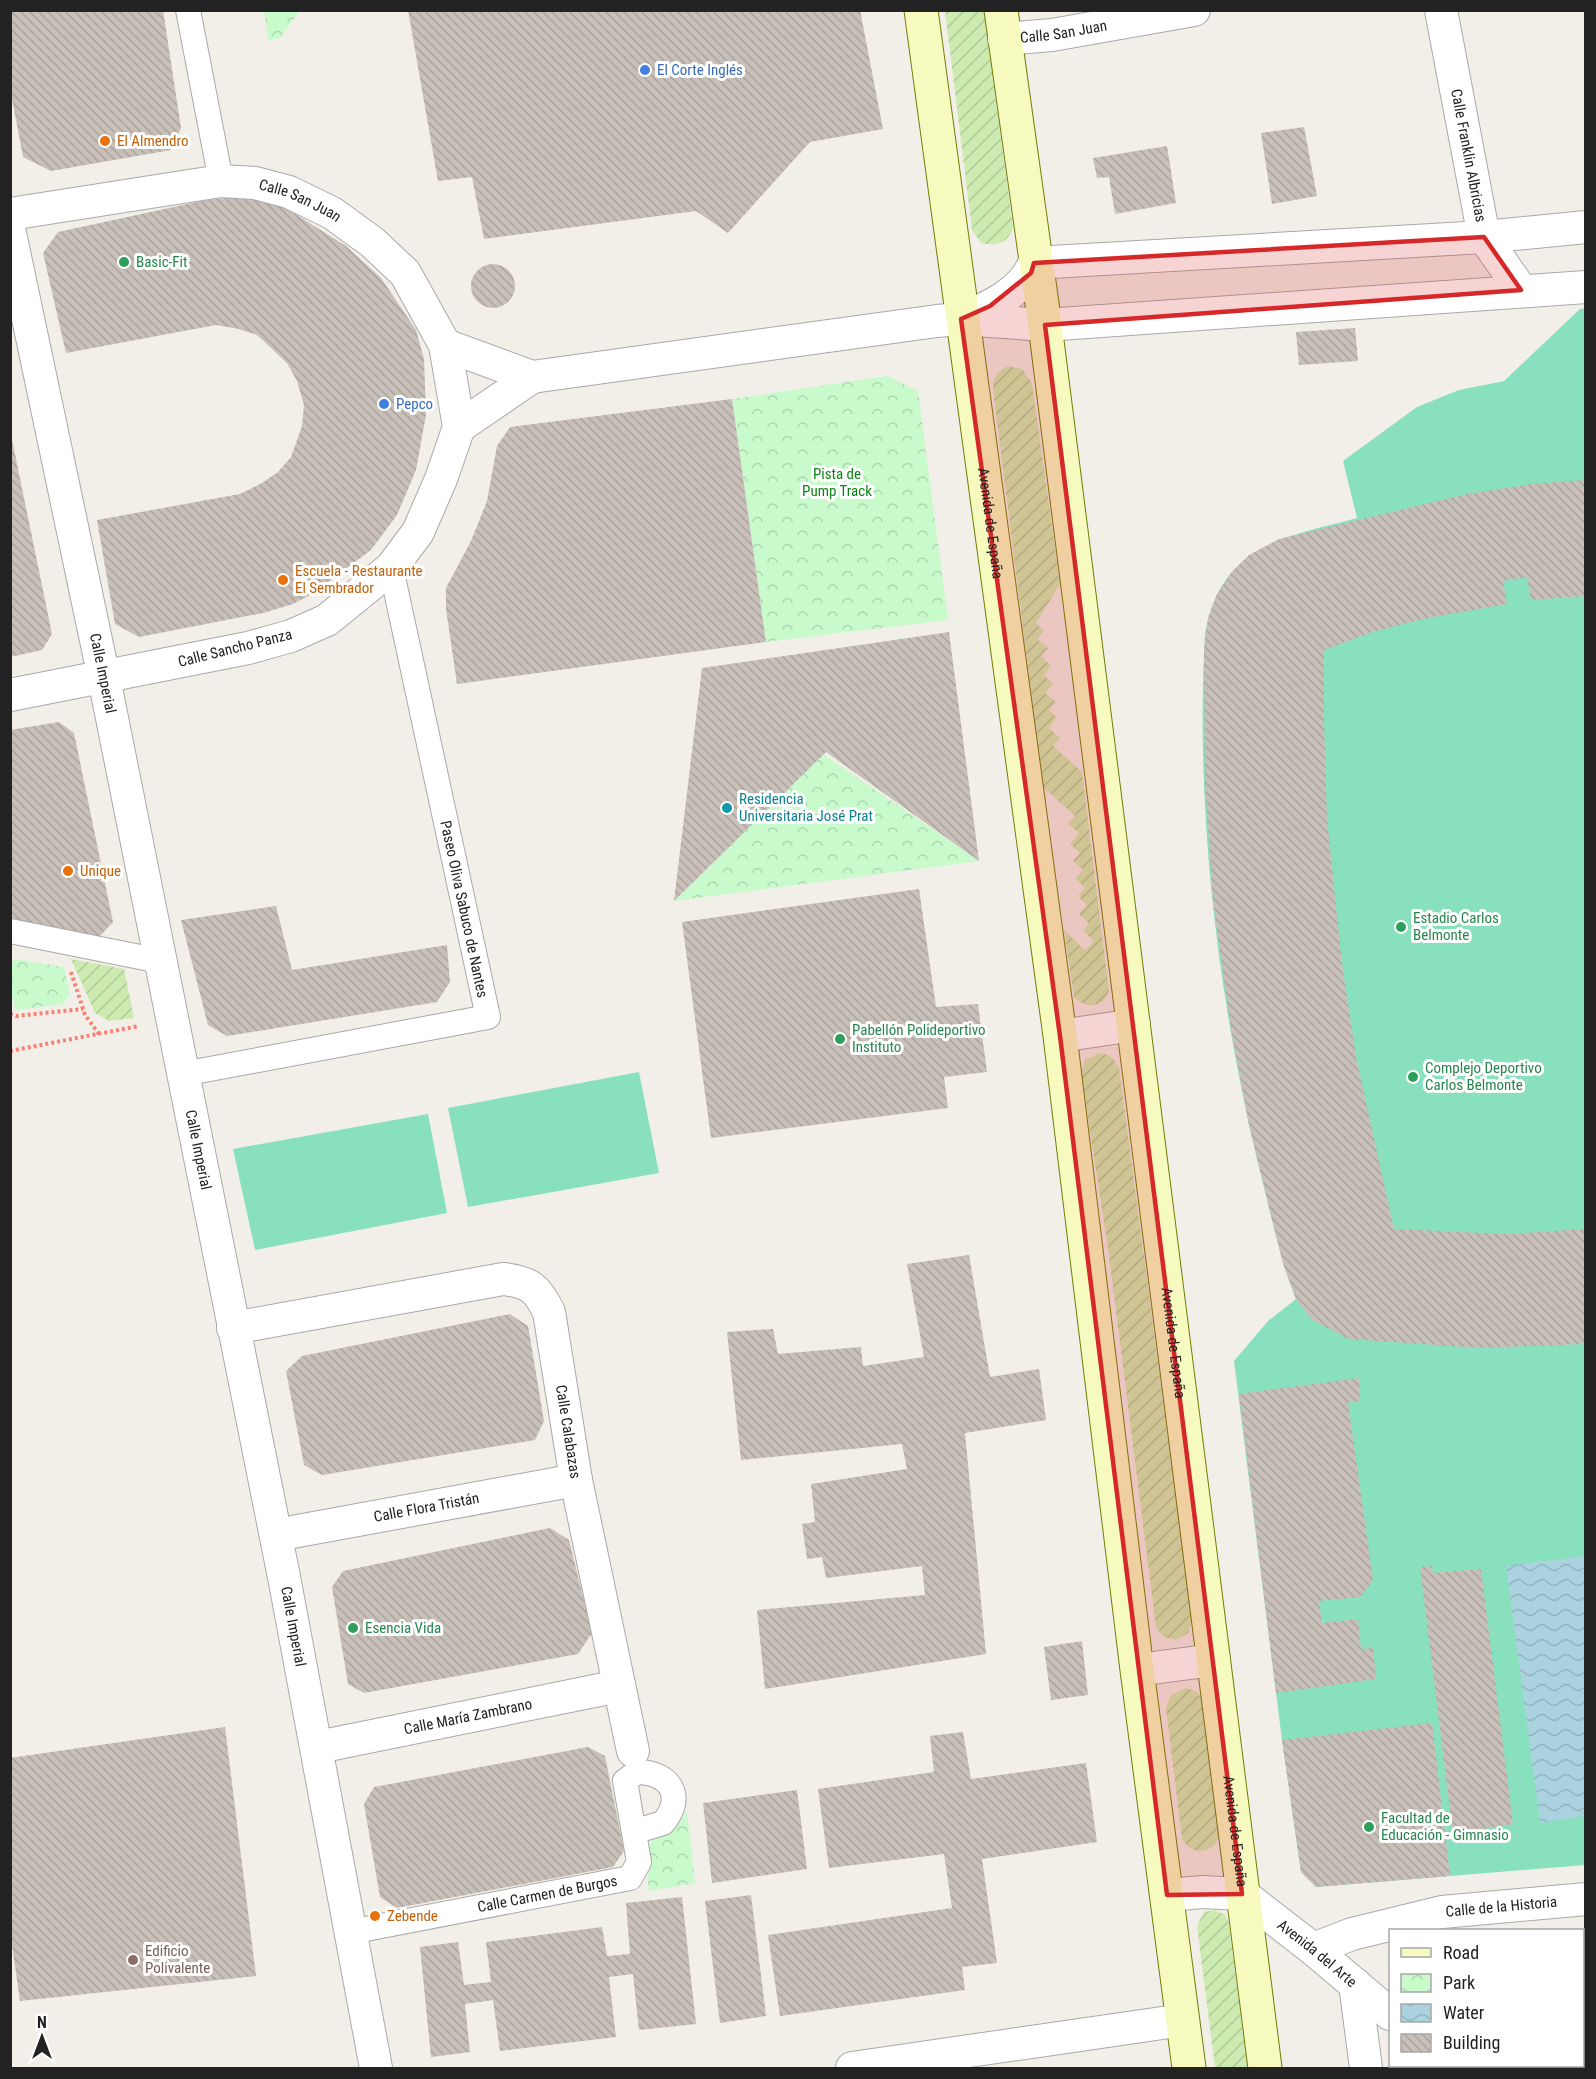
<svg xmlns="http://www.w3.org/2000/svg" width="1596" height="2079" font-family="'Roboto Condensed',sans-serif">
	<defs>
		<pattern id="park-crowns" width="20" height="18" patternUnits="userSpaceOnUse" patternTransform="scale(1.5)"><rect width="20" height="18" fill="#c8facc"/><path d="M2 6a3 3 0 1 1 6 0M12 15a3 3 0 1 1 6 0" fill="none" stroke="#acd6af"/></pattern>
		<pattern id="garden-furrows" width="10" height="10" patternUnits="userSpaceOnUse" patternTransform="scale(1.5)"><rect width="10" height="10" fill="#cdebb0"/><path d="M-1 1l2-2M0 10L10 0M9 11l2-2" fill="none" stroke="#b0c997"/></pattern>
		<pattern id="water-waves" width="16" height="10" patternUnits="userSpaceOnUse" patternTransform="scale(1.5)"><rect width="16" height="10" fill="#aad3df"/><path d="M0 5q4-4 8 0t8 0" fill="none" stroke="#92b5bf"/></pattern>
		<pattern id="building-back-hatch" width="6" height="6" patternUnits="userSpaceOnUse" patternTransform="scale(1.5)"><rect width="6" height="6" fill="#c7bfb8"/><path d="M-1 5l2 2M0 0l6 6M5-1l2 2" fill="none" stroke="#aba49e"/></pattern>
	</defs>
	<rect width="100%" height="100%" fill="#f2efe9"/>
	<path fill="url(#park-crowns)" d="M264,11V10L300,11L280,38L269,40Z
		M887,376L918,391L948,620L766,642L732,399Z
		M823,754L979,861L674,901Z
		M15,959L64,967L70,994L63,1004L15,1010C12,994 5,973 15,959Z
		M687,1812L695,1883L649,1891L646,1866L652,1838L676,1827Z"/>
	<path fill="url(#garden-furrows)" d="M945,11H984L1013,228C1008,243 996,247 981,243L972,230Z
		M1008,366L1022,369L1032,383L1060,584L1036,623L1044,631L1037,639L1048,648L1041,656L1051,666L1044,675L1053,684L1045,693L1056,702L1049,710L1057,718L1049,728L1060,738L1053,746L1082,772L1109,991C1105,1008 1084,1009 1074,997L1064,930L1085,950L1094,941L1083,931L1089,923L1079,914L1087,905L1078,896L1085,888L1075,878L1083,870L1073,861L1080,853L1070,844L1079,833L1068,824L1075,816L1043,787L993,389C992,378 998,371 1008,366Z
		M71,959L124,969L134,1018L109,1021L95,1013Z
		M1100,1053L1111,1056L1119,1068L1192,1620L1188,1633L1176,1640L1164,1637L1156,1627L1108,1248L1081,1073L1085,1060Z
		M1186,1688L1197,1692L1203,1700L1220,1836C1212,1855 1192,1856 1182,1839L1166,1708L1171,1695Z
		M1214,1910L1224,1914L1228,1920L1248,2068H1215L1197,1926L1204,1912Z
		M1585,1929V2068H1503L1499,2066H1582V1930H1568Z"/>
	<path fill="#88e0be" d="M1585,308V1865L1316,1887L1301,1872L1282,1740L1234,1361L1268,1321L1296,1299C1278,1253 1269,1206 1257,1159C1217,992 1195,806 1205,634C1221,545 1282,538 1357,518L1343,461L1417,407L1459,390L1504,381L1580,309Z
		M639,1072L659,1173L468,1207L448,1108Z
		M428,1114L447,1213L255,1250L233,1149Z"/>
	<path fill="url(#water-waves)" d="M1585,1556V1816L1540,1823L1506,1566Z"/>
	<path fill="url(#building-back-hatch)" d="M10,10H163L181,128L171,150L51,171L23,157L10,88Z
		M408,10H860L883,129L810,142L728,233L696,211L484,239L472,177L438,181Z
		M1304,127L1317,196L1272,204L1261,133Z
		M1167,146L1176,203L1115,214L1109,177L1097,178L1093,158Z
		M249,196L284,207L346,246L381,278L416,330L424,359L426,415L416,470L397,515L371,550L312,594L293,604L263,613L139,637L115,624L97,520L240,494L262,483L278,472L291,457L302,426L304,405L297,381L287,363L257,335L239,329L216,325L66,353L43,253L58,232L206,200Z
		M471 286a22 22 0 1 1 44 0a22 22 0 1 1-44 0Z
		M1355,328L1358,361L1299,365L1296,332Z
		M732,399L766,642L457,684L446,609V588L471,541L487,501L497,446L510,427Z
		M10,430L52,634L42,650L10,657Z
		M1586,480V596L1531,600L1527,577L1503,581L1507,604L1423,619L1373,632L1324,650V721L1327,818L1341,956L1356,1057L1394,1229L1506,1234L1586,1229V1344L1479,1348L1349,1339L1312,1320L1296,1299L1283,1264L1249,1125L1231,1029L1213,901L1205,781L1204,650L1208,618L1217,594L1231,573L1249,555L1279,539L1467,494L1532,484Z
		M949,632L979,861L826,752L674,901L702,668Z
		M59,722L74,733L113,922L99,937L10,920V730Z
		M919,889L936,1007L978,1004L987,1072L944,1077L948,1108L711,1138L682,922Z
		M276,906L292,970L447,945L450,982L437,1002L227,1036L208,1025L181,920Z
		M969,1255L990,1377L1039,1369L1046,1420L965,1433L986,1654L765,1689L757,1610L925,1595L922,1566L826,1578L822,1557L807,1559L802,1524L815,1522L811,1484L907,1469L902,1444L741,1460L727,1332L773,1329L778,1354L861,1347L863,1366L924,1357L907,1264Z
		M510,1314L528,1326L544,1421L535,1440L322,1475L304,1465L286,1371L302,1356Z
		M1359,1378L1360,1401L1348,1402L1373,1580L1360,1597L1319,1601L1322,1623L1358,1619L1361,1649L1373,1648L1376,1679L1276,1693L1239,1394Z
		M550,1528L569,1540L592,1633L578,1654L364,1693L348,1684L332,1587L343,1571Z
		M1432,1566L1433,1573L1481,1569L1513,1824L1453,1834L1420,1567Z
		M1082,1641L1088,1695L1051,1700L1044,1647Z
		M1432,1723L1450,1876L1316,1887L1301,1872L1282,1740Z
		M225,1727L256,1976L20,2001L10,1931V1758Z
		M963,1732L971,1779L1086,1763L1097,1842L982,1859L997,1963L962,1967L965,1990L780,2016L768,1935L952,1908L944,1854L829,1868L818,1789L934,1772L930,1736Z
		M588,1747L605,1756L624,1851L613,1867L397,1908L380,1897L364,1804L374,1787Z
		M797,1790L807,1869L712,1883L703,1803Z
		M751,1895L766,2016L720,2023L705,1901Z
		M682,1897L696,2024L639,2030L633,1974L609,1977L616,2037L500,2051L493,2000L465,2004L470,2052L431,2057L420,1947L458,1942L464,1985L491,1982L486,1942L602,1927L607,1956L630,1954L626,1903Z"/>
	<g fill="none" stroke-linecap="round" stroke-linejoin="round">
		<g stroke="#a9a9a9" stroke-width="26">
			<g id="pedestrian">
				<path d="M188,10L221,181"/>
				<path d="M10,931L160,961"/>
				<path d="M183,1074L488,1017L391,568"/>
				<path d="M634,1828L643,1829L663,1823C686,1796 669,1772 637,1772"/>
				<path id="s1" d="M350,1932L630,1878L639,1862L625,1781L637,1772"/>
			</g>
		</g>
		<g stroke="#a9a9a9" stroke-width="34">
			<g id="minor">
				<path id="s2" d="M1441,10L1484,237L1521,290"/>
				<path id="s3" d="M1004,39L1052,35L1194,10"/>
				<path id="s4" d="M10,214L221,181L255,183L289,192L332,213L372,242L405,273L445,345L459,427L441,479L418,532L391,568L327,620L291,636L248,648L10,695"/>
				<path id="s5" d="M10,233L104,678L284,1577L376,2068"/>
				<path d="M962,319C987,308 1024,292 1034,263L1484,237L1586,227"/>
				<path d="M445,345L532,377"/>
				<path d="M459,427L532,377L937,321L961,319L1045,325L1586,287"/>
				<path d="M1060,1036L1134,1025"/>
				<path id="s6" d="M233,1328L503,1279C530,1282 537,1288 549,1312L576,1480L633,1751"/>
				<path id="s7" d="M276,1535L576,1480"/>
				<path d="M1137,1670L1214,1660"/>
				<path id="s8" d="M318,1747L619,1686"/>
				<path id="s9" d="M1167,1895L1203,1892L1242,1894L1313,1949L1390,2014"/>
				<path id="s10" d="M1313,1949L1352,1934L1442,1912L1586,1899"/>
				<path d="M1355,1984L1366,2068"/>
				<path d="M1451,2066L1454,2068"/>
				<path d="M852,2068L1183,2020"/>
			</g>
		</g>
		<g stroke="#707d05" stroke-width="35">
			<g id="secondary">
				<path id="s11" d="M921,10L1060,1036L1137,1670L1189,2068"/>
				<path id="s12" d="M1001,10L1045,325L1265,2068"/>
			</g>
		</g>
		<path stroke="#fa8072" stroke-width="4" stroke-dasharray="3 3" stroke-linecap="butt" d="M71,972L85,1015L99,1034
			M10,1014L16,1016L83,1009
			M10,1051L139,1026"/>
		<use href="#pedestrian" stroke="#fff" stroke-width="24"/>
		<use href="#minor" stroke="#fff" stroke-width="32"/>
		<use href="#secondary" stroke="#f7fabf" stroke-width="33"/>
	</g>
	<path fill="#d62828" fill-opacity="0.2" stroke="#d62828" stroke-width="4.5" stroke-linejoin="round" d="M1484,237L1521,290L1045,325L1242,1894L1167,1895L1060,1036L961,319L990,306L1031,273L1034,263Z"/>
	<g fill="#3f7fe0" stroke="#fff" stroke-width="2">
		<circle cx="645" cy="70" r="6"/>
		<circle cx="384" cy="404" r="6"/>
	</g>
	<g fill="#e8710a" stroke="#fff" stroke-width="2">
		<circle cx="105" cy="141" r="6"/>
		<circle cx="283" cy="580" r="6"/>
		<circle cx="68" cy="871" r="6"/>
		<circle cx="375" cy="1916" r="6"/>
	</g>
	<g fill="#2e9e5b" stroke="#fff" stroke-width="2">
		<circle cx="124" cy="262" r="6"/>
		<circle cx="1401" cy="927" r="6"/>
		<circle cx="840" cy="1039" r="6"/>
		<circle cx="1413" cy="1077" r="6"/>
		<circle cx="353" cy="1628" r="6"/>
		<circle cx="1369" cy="1827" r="6"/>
	</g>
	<circle fill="#0f9aa8" stroke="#fff" stroke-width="2" cx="727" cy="808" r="6"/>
	<circle fill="#8d6e63" stroke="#fff" stroke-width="2" cx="133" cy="1960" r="6"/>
	<g text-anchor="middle" stroke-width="6" stroke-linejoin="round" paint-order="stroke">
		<g font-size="15" fill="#222" stroke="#fff">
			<text dy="5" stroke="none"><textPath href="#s3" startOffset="60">Calle San Juan</textPath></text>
			<text dy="5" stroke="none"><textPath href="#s2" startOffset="148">Calle Franklin Albricias</textPath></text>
			<text dy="5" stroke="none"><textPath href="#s4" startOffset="296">Calle San Juan</textPath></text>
			<text dy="5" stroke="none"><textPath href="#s11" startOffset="518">Avenida de España</textPath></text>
			<text transform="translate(235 648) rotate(-14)" y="5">Calle Sancho Panza</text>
			<text dy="5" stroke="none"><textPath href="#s5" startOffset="450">Calle Imperial</textPath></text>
			<text transform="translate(464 909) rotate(78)" y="5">Paseo Oliva Sabuco de Nantes</text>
			<text dy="5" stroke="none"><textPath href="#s5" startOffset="936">Calle Imperial</textPath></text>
			<text dy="5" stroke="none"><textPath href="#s12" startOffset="1344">Avenida de España</textPath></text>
			<text dy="5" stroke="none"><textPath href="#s6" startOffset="456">Calle Calabazas</textPath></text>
			<text dy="5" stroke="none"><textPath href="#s7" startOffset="153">Calle Flora Tristán</textPath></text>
			<text dy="5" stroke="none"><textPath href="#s5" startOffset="1422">Calle Imperial</textPath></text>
			<text dy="5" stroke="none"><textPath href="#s8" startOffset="153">Calle María Zambrano</textPath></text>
			<text dy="5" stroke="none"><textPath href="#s12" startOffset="1836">Avenida de España</textPath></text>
			<text dy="5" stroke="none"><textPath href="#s1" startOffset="201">Calle Carmen de Burgos</textPath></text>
			<text dy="5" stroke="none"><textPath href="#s10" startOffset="194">Calle de la Historia</textPath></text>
			<text dy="5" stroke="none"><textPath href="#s9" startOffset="171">Avenida del Arte</textPath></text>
		</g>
		<g font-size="15" fill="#366cbe" stroke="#fff" text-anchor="start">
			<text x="657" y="75">El Corte Inglés</text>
			<text x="396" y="409">Pepco</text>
		</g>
		<g font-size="15" fill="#c56008" stroke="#fff" text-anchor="start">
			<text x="117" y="146">El Almendro</text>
			<text x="295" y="576">Escuela - Restaurante<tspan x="295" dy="17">El Sembrador</tspan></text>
			<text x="80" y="876">Unique</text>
			<text x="387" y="1921">Zebende</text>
		</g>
		<g font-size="15" fill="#27864d" stroke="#fff" text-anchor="start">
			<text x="136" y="267">Basic-Fit</text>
			<text x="1413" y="923">Estadio Carlos<tspan x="1413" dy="17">Belmonte</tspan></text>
			<text x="852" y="1035">Pabellón Polideportivo<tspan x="852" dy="17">Instituto</tspan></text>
			<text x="1425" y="1073">Complejo Deportivo<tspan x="1425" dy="17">Carlos Belmonte</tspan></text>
			<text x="365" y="1633">Esencia Vida</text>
			<text x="1381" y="1823">Facultad de<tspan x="1381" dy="17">Educación - Gimnasio</tspan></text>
		</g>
		<g font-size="15" fill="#0c8416" stroke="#fff">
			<text x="837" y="479">Pista de<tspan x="837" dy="17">Pump Track</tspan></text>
		</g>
		<g font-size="15" fill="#0d838f" stroke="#fff" text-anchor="start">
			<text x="739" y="804">Residencia<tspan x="739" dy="17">Universitaria José Prat</tspan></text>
		</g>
		<g font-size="15" fill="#785e54" stroke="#fff" text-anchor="start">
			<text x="145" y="1956">Edificio<tspan x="145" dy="17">Polivalente</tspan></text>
		</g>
	</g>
	<rect width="1596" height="2079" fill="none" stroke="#222222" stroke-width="24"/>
	<rect x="1389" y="1929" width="195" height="138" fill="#ffffff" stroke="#a7a7a7" stroke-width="1.5"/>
	<rect x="1401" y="1948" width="30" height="9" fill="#f7fabf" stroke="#a7a7a7" stroke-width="1.5"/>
	<text x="1443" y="1959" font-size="18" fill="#222222">Road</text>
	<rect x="1401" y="1974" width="30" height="18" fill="url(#park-crowns)" stroke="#a7a7a7" stroke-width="1.5"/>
	<text x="1443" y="1989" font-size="18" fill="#222222">Park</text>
	<rect x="1401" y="2004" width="30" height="18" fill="url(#water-waves)" stroke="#a7a7a7" stroke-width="1.5"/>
	<text x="1443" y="2019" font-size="18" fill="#222222">Water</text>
	<rect x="1401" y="2034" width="30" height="18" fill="url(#building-back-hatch)" stroke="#a7a7a7" stroke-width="1.5"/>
	<text x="1443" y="2049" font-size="18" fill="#222222">Building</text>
	<g transform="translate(42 2037)" stroke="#ffffff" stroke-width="4.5" paint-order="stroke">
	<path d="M0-4.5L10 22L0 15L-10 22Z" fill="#222222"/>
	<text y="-9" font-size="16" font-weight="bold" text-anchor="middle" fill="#222222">N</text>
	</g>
</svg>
